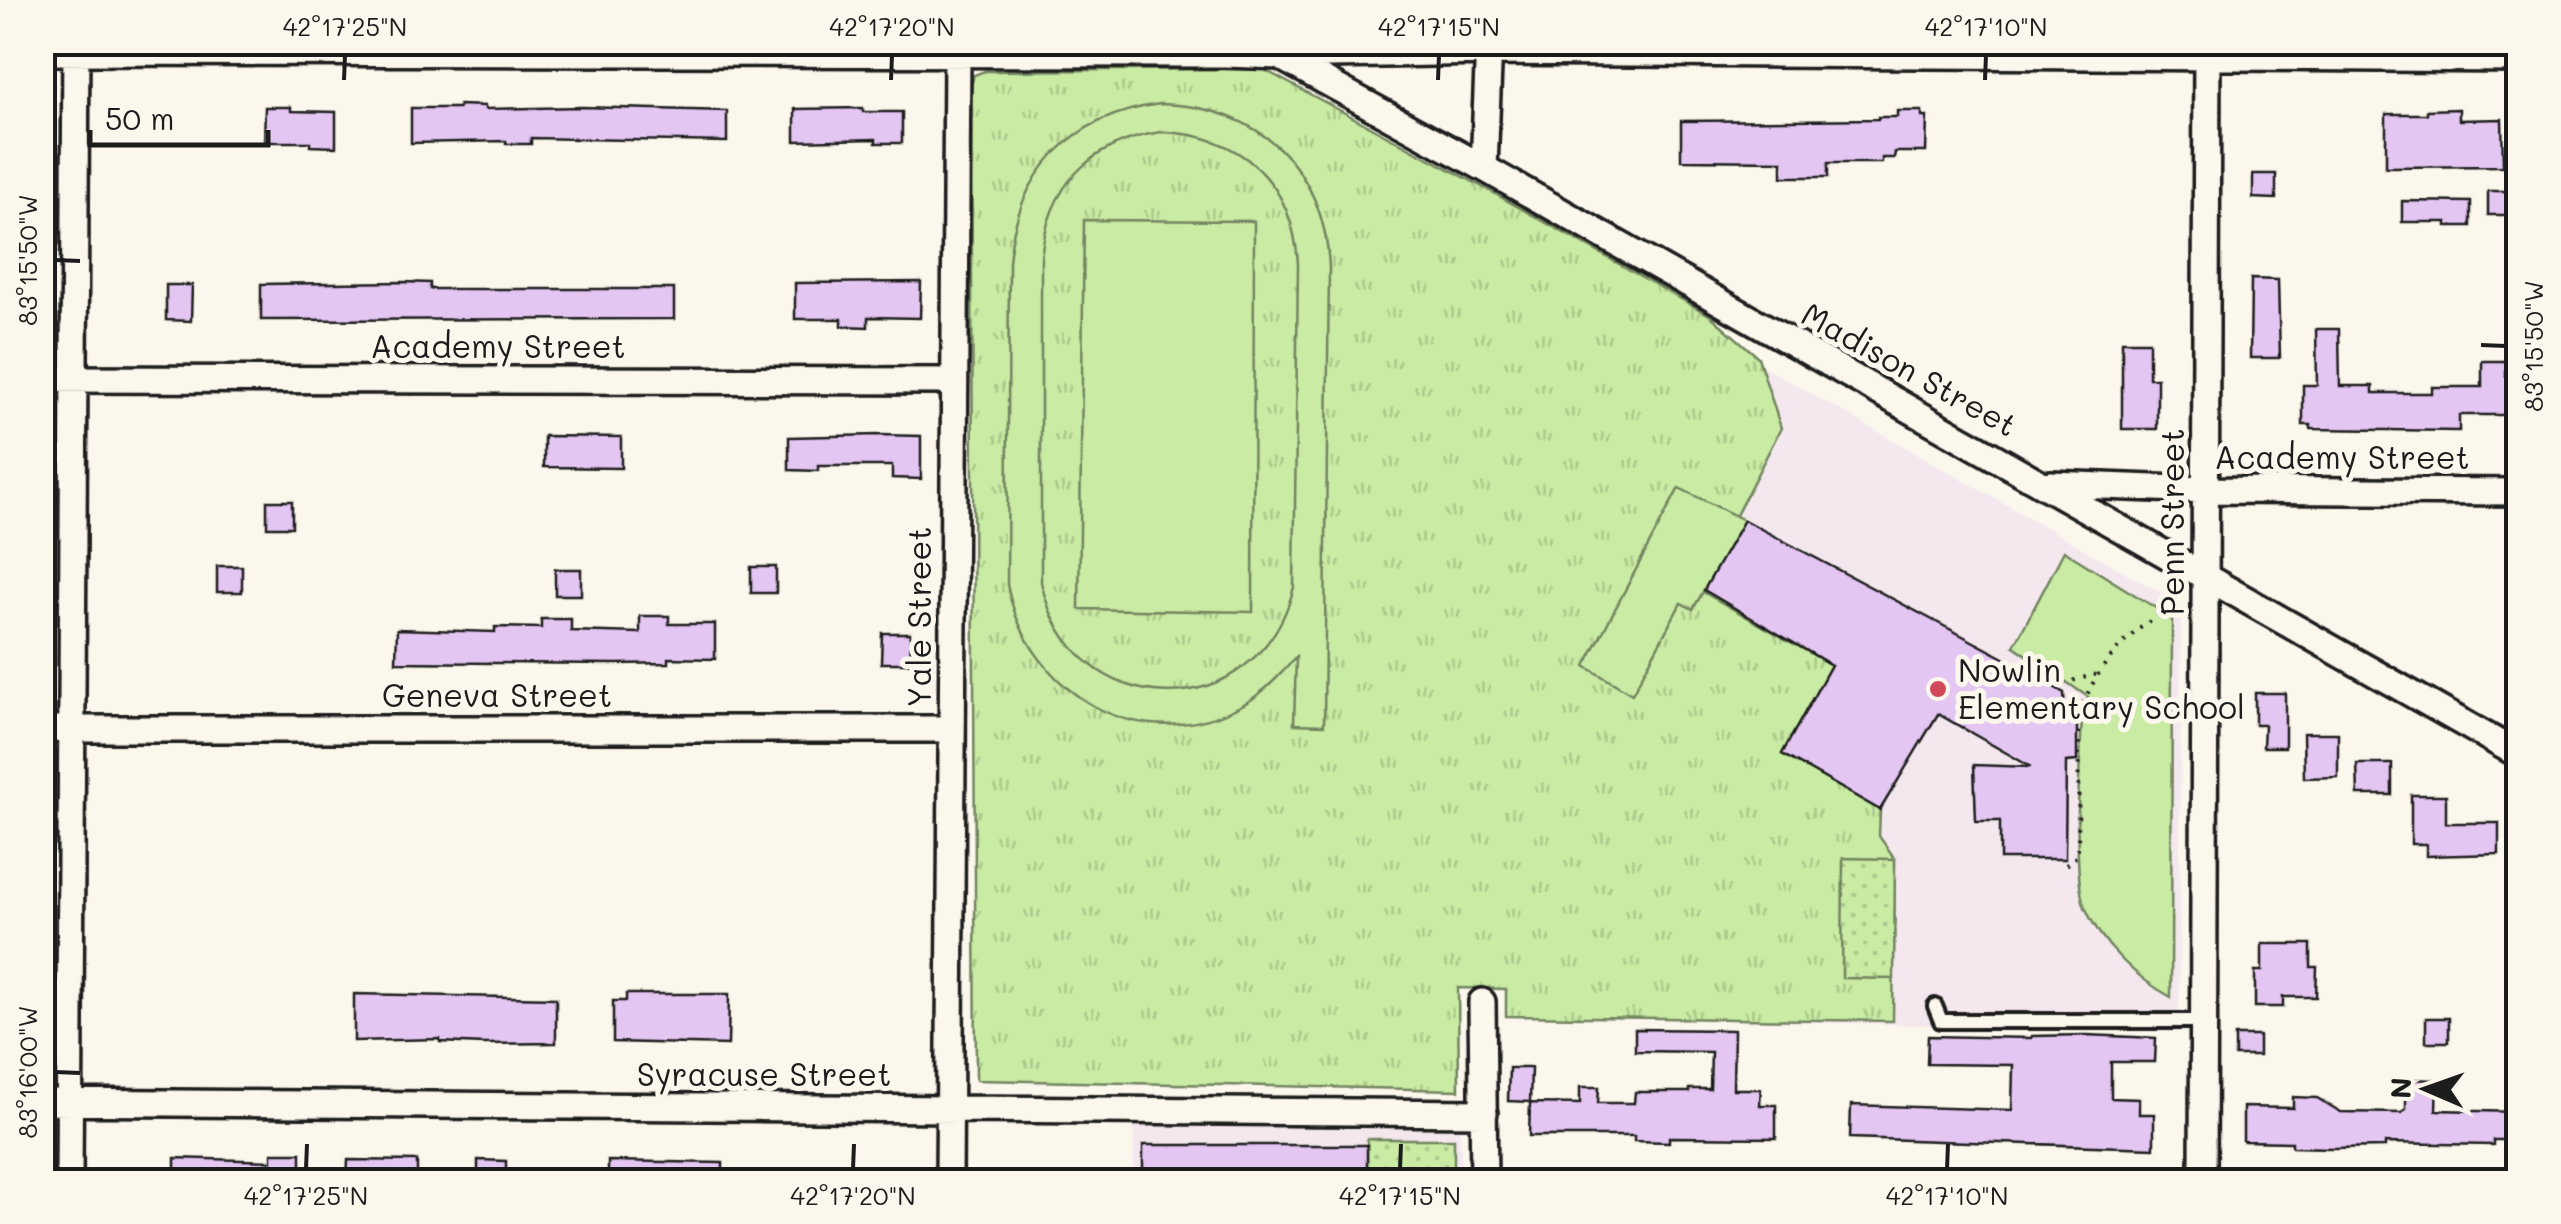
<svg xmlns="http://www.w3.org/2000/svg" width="2561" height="1224" font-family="Mali,sans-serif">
	<defs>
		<pattern id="grass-tufts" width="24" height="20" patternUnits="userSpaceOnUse" patternTransform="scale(2.5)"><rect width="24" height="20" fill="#c9eba3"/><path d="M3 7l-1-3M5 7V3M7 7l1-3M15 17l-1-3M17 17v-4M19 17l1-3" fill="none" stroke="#acc98c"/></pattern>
		<pattern id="garden-dots" width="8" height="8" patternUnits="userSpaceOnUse" patternTransform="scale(2.5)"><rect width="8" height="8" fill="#c9eba3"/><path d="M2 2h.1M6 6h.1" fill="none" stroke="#acc98c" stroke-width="1.8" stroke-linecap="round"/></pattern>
	</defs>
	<rect width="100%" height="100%" fill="#fbf7ec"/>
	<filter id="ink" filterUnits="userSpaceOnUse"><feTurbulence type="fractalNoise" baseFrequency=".01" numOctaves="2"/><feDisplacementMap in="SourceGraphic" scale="20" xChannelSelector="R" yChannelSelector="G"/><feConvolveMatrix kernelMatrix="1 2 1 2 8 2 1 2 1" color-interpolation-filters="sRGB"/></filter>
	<g filter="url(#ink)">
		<path fill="#f4e8ee" d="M1745,356L2181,604L2179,1032L1573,1016L1577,661Z
			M1134,1125L1460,1129L1461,1181L1133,1182Z"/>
		<path fill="url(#grass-tufts)" stroke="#728460" stroke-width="2.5" d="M1263,69L1490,191L1711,316L1758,357L1781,428L1698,589L1831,665L1782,754L1880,810L1879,836L1895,859L1893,1021L1506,1016V989L1458,988L1459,1090L976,1080L971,86L974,75L985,71Z"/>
		<path fill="#c9eba3" stroke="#728460" stroke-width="2.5" fill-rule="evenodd" d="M1160,104C1258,105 1325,168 1329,267L1324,725L1294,724L1296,657C1280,675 1265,692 1244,704C1141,761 1029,694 1007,585L1009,262C1017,172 1071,116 1160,104ZM1161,132C1242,134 1293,183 1298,264L1294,587C1257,730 1073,725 1041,582V259C1048,186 1089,143 1161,132Z
			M1084,220L1254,221L1253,612L1079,609Z
			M1679,488L1744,520L1693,609L1681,603L1632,694L1585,666Z
			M2064,551L2172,618L2171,997C2137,979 2100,943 2085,907C2071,873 2081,755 2082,712L2088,697L2014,646Z"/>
		<path fill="url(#garden-dots)" stroke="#728460" stroke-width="2.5" d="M1843,858L1895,859L1894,979L1842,978Z
			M1367,1139H1454V1181L1367,1182Z"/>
		<path fill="#e4c6f3" stroke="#1c1c1c" stroke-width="2.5" d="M459,105L485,106V109L582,107L727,111V142L531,138V144H506V141L411,143V108H459Z
			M265,107H291V111L336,112V147L310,146V142H264Z
			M863,108V112H902V143H876V139L795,141V109Z
			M2459,109V120L2502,119L2503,166L2386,167V114H2427V110Z
			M1897,111H1922V117H1927L1926,152H1895L1894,158H1882V163H1828V177H1782V161L1681,160V121L1878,119V117H1897Z
			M2253,174H2276V199L2253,198Z
			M2488,191H2511V215H2488Z
			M2402,201L2471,202V226H2447V222H2402Z
			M2251,279L2278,280L2280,358H2250Z
			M404,282L430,283V289H674V319L261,320V284Z
			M921,282L920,318L868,317V327L842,326V319H795V283Z
			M166,285H192L191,321L166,320Z
			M2316,329H2339L2340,386H2373V393H2432V387H2482V361H2506V376H2511V389H2518V415H2459V431L2311,429V425H2303V385H2317Z
			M2122,341H2149V378H2157V429H2122Z
			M879,435L921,436V479L892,478V466H818V471L789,470V437Z
			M544,436L621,437V468L544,467Z
			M267,501H292V527H267Z
			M1744,520L2008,660L2064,693L2065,719L2077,720V761L2066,762L2065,859H2000V821H1976L1974,765L2031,767L1938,714L1880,810L1782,754L1831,665L1704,590Z
			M217,566H242V592H217Z
			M751,567H776V593H751Z
			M555,569H581V595H555Z
			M640,616H669V624H715V659L669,658V663L617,664L396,662L397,629L495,632V627L541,628V619H571V631L640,633Z
			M882,633H910L911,663H881Z
			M2255,693H2285V747H2263L2264,725H2255Z
			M2303,733H2338V777L2304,778Z
			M2357,764H2392V795H2358Z
			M2411,795H2446V823H2499V854L2426,856V844H2411Z
			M2262,944H2311V967H2317L2316,997H2283V1007H2255V971H2262Z
			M354,994L556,998V1043L484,1044L440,1042V1039L354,1041Z
			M626,994H729L728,1045L613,1042V1001H626Z
			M2426,1018H2449V1042H2426Z
			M1635,1029L1734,1030L1733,1089H1761L1760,1105H1776V1138L1669,1137V1142L1634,1141V1136H1529L1530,1103L1580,1104V1087H1599L1598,1103H1634L1635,1092H1689V1089H1710L1711,1052L1635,1051Z
			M2086,1035L2156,1038L2155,1062H2111V1098L2139,1099V1114H2154V1148L1850,1138L1851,1105L2012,1110L2013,1065L1927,1064L1928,1036L2031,1038L2032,1036Z
			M2235,1036H2259V1056H2235Z
			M1509,1068H1531L1530,1102L1508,1101Z
			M2406,1079L2437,1080L2436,1110L2518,1112V1140H2493V1145L2385,1143V1147L2331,1148L2292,1147V1142L2243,1141V1107L2293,1108V1097L2317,1098L2341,1112L2402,1113L2406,1109Z
			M1143,1145H1367V1182H1143Z
			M272,1153H301V1182H175V1158L272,1161Z
			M348,1160L417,1161V1182H347Z
			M478,1160L506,1161V1182H478Z
			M608,1161L723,1163V1182H608Z"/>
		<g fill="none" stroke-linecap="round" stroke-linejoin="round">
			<g stroke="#1c1c1c" stroke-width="20">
				<path id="lane" d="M1935,1006L1941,1021H2203"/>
			</g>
			<g stroke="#1c1c1c" stroke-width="32">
				<path id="street" d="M42,52L1226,54L1279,56L1489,52L2518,59
					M1281,57L1484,168L2518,754
					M1484,168L1489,42
					M42,379L954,381
					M2051,484L2206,490L2518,492
					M42,729H952
					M1482,1002L1484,1182
					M42,1102L1484,1113
					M69,1182L76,42
					M949,1182L957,54
					M2203,1182L2207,42"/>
			</g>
			<path stroke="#1c1c1c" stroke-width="4" stroke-dasharray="2.5 8" stroke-linecap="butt" d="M2053,686L2097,674
				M2066,865L2078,855L2079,719C2091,668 2133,627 2178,603"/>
			<use href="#lane" stroke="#fbf7ec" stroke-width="12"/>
			<use href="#street" stroke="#fbf7ec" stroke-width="25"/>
		</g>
	</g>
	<path fill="none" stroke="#1c1c1c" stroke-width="4" d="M344,80L345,55M891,80L892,55M1438,80L1439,55M1985,80L1986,55M55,260L80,261M2481,345L2506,346M55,1072L80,1073M306,1169L307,1144M853,1169L854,1144M1400,1169L1401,1144M1947,1169L1948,1144"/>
	<circle fill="#d1495b" stroke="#fbf7ec" stroke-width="4" cx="1938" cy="689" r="10"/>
	<g text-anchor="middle" stroke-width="10" stroke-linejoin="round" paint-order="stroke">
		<g font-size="32" fill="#1c1c1c" stroke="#fbf7ec">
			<text x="498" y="358">Academy Street</text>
			<text transform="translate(1909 370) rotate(29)" y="11">Madison Street</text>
			<text x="2342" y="469">Academy Street</text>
			<text transform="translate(2173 522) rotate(-90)" y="11">Penn Street</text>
			<text transform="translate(920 617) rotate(-90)" y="11">Yale Street</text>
			<text x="497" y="707">Geneva Street</text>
			<text x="764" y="1086">Syracuse Street</text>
		</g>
		<g font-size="32" fill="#1c1c1c" stroke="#fbf7ec" text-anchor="start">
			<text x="1958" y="682">Nowlin<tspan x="1958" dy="37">Elementary School</tspan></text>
		</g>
	</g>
	<rect width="2561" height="1224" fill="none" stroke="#fbf7ec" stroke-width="110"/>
	<g transform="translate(2426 1089) rotate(272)" stroke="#fbf7ec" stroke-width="8" paint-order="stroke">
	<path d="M0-8L18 38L0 25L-18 38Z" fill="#1c1c1c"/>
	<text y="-15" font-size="28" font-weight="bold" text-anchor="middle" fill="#1c1c1c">N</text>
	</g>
	<path d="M90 130v15h178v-15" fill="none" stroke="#1c1c1c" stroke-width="5"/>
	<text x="105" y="130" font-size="30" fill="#1c1c1c" stroke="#fbf7ec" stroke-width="8" paint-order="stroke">50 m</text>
	<rect x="55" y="55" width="2451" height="1114" fill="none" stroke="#1c1c1c" stroke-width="4"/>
	<g font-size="25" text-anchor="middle" fill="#1c1c1c">
		<text x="345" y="36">42°17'25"N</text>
		<text x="892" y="36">42°17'20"N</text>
		<text x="1439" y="36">42°17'15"N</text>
		<text x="1986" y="36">42°17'10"N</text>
		<text transform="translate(28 260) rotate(-90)" y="9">83°15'50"W</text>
		<text transform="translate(2534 346) rotate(-90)" y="9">83°15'50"W</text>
		<text transform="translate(28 1072) rotate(-90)" y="9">83°16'00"W</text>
		<text x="306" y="1205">42°17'25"N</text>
		<text x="853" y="1205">42°17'20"N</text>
		<text x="1400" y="1205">42°17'15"N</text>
		<text x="1947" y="1205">42°17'10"N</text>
	</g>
</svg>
